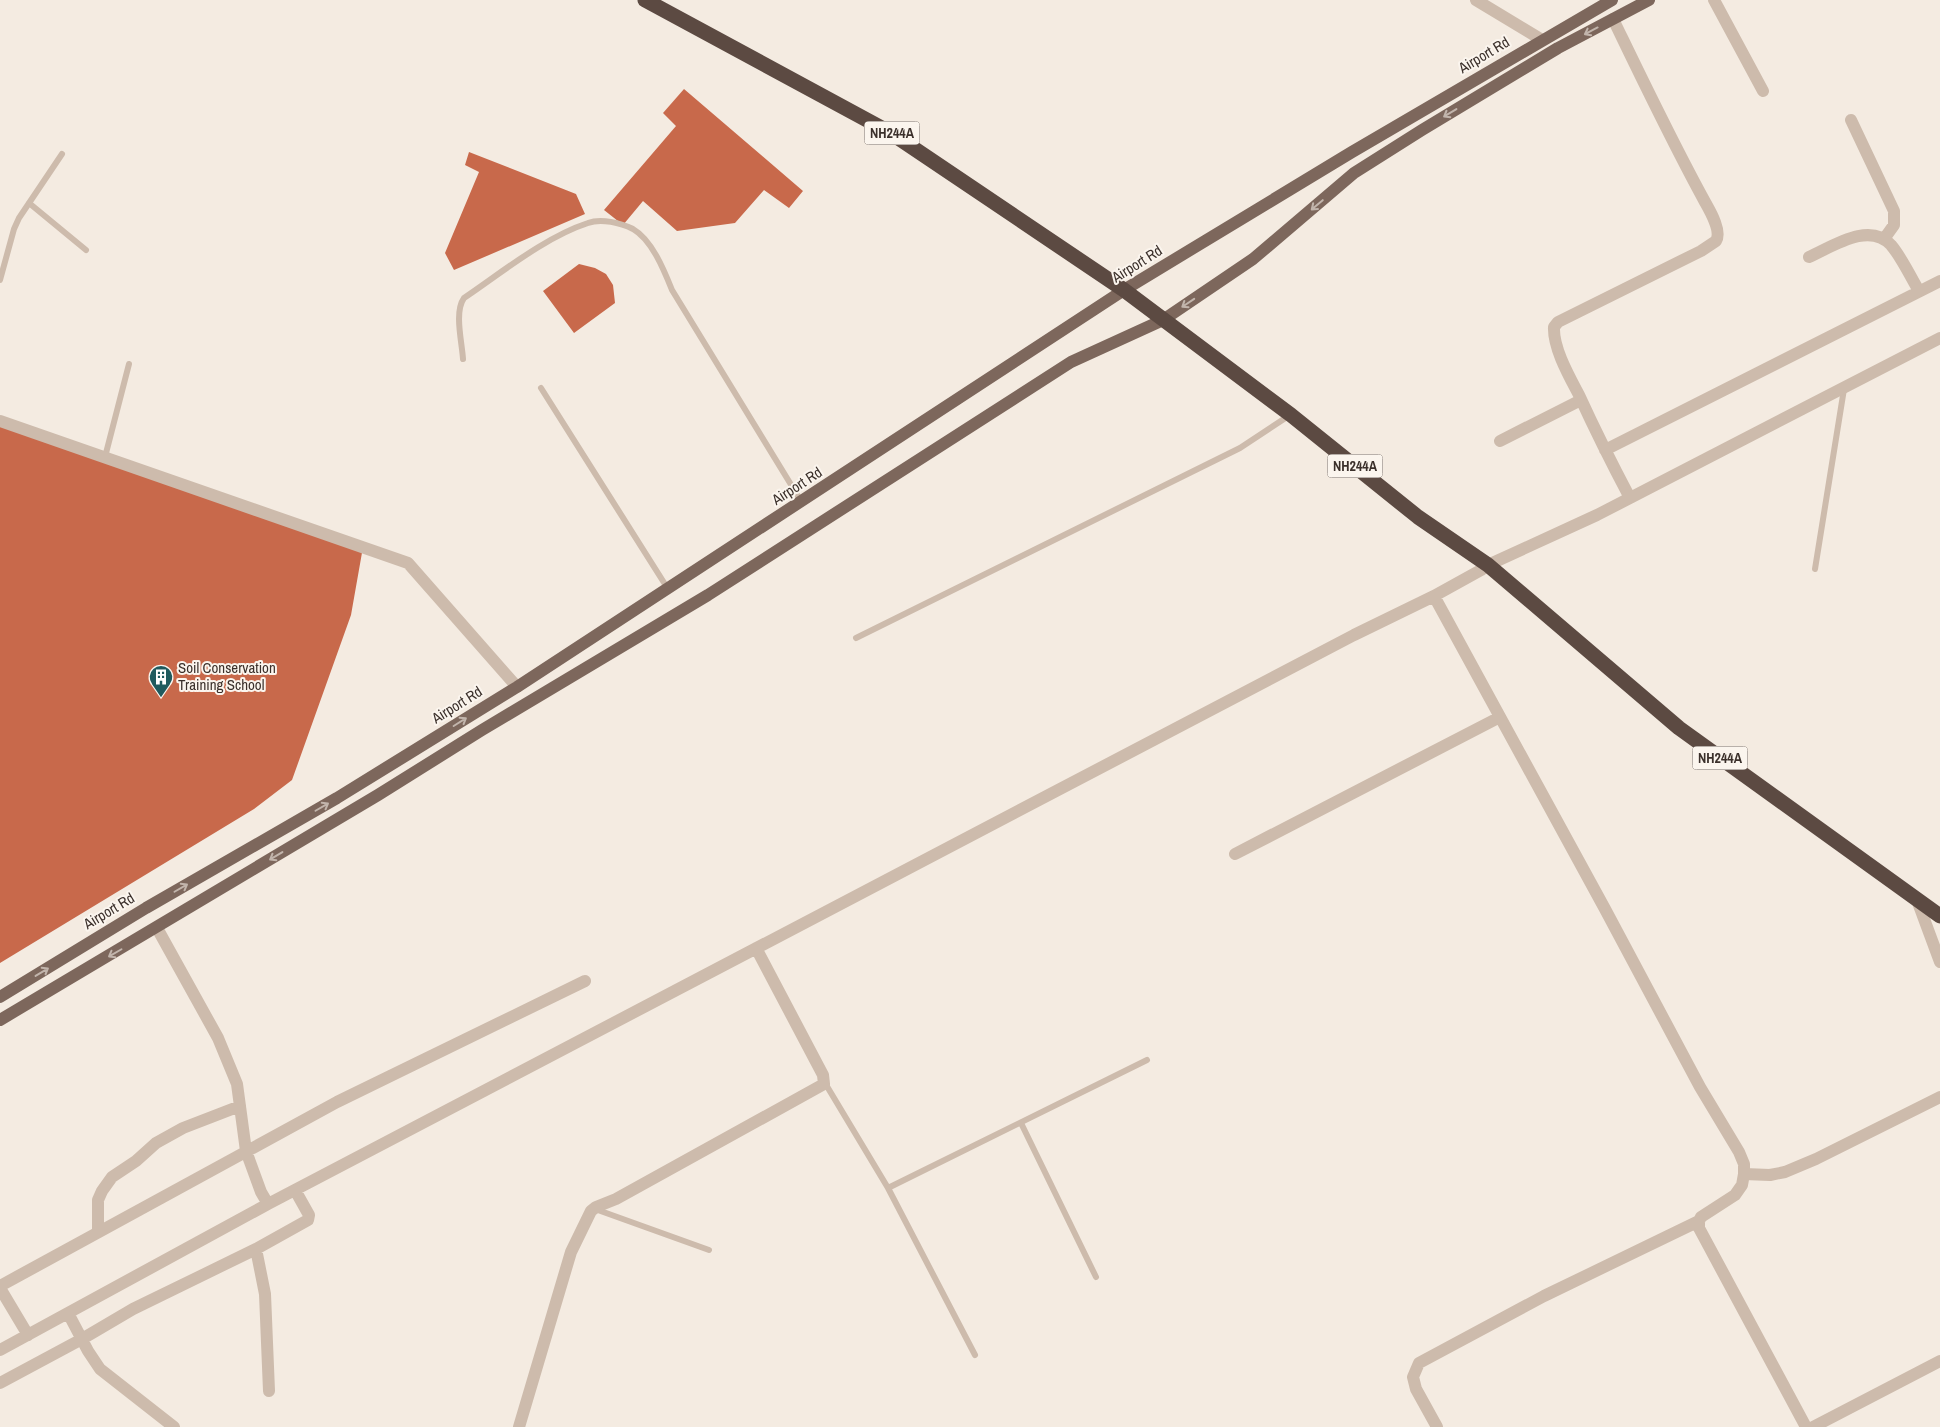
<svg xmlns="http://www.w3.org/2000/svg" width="1940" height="1427" font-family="'Archivo Narrow',sans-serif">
	<rect width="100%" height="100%" fill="#f4ebe1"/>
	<path fill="#c8694b" d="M684,89L803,191L789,208L764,190L735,223L677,231L643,201L623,225L604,210L676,126L663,113Z
		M469,152L576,194L585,214L454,270L445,253L479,172L465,165Z
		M579,264L595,268L606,274L613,285L615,303L574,333L543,291Z
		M0,421L363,547L351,615L292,780L254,809L0,963Z"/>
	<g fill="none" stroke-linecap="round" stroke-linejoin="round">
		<path stroke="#cdbbac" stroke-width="6" d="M29,203L86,250
			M0,280L14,229L19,218L62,154
			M463,359C462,342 454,312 464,298C501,273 545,237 588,223C601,218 621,223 633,229C652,240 664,270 672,290L801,501
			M541,388L668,589
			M105,457L129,364
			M1815,569L1844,389
			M856,638L1240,448L1290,415
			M825,1083L888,1188L975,1355
			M1021,1123L1096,1277
			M888,1188L1147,1060
			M595,1209L709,1250"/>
		<path stroke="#cdbbac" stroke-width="12" d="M1476,0L1542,40
			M1714,0L1763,91
			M1613,19C1643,81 1672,142 1705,202C1710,211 1722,231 1716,241L1701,251L1558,322L1554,327C1553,348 1569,376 1579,395C1595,430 1612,464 1630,498
			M1851,120L1894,211V225L1884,239
			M1809,257C1832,247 1869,221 1891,245C1902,258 1910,276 1919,291
			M0,421L408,563L517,687
			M1500,441L1581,400
			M1605,450L1940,281
			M1434,596L1605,909L1700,1087L1739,1152L1744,1164V1174L1742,1185L1735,1195L1701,1217L1699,1221V1228L1806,1427
			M1235,854L1500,717
			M1917,900L1940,962
			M157,928L218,1038L237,1084L246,1151L261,1192L268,1204L1354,635L1434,596L1481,570L1488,565L1597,515L1940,338
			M1744,1174L1770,1175L1785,1172L1816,1159L1940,1097
			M98,1232V1200L102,1191L112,1177L136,1161L156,1143L183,1128L240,1106
			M256,1249L265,1294L269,1391
			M0,1286L337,1102L585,981
			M0,1288L28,1335
			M68,1313L88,1351L100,1369L174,1427
			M0,1350L268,1204
			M0,1383L82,1339L133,1309L256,1249L308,1220L309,1215L295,1190
			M519,1427L571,1252L591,1211L596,1207L616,1199L824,1084L823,1075L756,948
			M1437,1427L1416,1389L1413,1377L1419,1363L1544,1296L1699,1221
			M1813,1427L1940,1361"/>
		<path stroke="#7d675c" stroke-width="12" d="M0,997L146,908L337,798L517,687L1124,290L1352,152L1612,0
			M0,1020L378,795L482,730L708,595L1071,362L1163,320L1253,259L1354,173L1422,130L1558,48L1649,0"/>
		<path stroke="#5c4a42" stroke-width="15" d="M645,0L891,133L1124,290L1291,415L1418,517L1488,565L1679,728L1940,916"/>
	</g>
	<defs><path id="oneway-shaft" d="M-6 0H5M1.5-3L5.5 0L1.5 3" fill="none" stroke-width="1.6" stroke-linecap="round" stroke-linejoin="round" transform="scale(1.25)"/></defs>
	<g stroke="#c2b5ac">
		<use href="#oneway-shaft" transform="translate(1591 31) rotate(152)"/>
		<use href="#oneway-shaft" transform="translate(1450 113) rotate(149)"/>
		<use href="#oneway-shaft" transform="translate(1317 205) rotate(140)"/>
		<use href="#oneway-shaft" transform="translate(1188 303) rotate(146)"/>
		<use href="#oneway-shaft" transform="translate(460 722) rotate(-32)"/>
		<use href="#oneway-shaft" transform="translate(322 807) rotate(-30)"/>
		<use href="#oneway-shaft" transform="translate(276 856) rotate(149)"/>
		<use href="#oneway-shaft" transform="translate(181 888) rotate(-30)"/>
		<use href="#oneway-shaft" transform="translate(115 953) rotate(150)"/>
		<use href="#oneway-shaft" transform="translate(42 972) rotate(-31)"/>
	</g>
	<defs>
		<g id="building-pin" transform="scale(1.25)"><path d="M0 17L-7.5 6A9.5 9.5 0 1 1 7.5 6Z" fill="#1f5a5e" stroke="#fbf5ee"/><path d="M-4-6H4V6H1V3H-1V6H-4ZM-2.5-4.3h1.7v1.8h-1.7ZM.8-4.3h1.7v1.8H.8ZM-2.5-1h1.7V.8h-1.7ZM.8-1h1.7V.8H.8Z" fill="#fff"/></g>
	</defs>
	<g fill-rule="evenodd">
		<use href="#building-pin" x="161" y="677"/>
	</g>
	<g text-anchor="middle" stroke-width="4" stroke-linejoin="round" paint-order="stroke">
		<g fill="#fbf5ee" stroke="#756b66" stroke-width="1">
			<rect x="864.5" y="121.5" width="55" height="23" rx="4"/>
			<rect x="1327.5" y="454.5" width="55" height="23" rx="4"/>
			<rect x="1692.5" y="746.5" width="55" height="23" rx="4"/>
		</g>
		<g font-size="14" font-weight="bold" fill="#3b302b">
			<text x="892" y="138">NH244A</text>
			<text x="1355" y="471">NH244A</text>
			<text x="1720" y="763">NH244A</text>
		</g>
		<g font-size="15" fill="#3b302b" stroke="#fbf5ee">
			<text transform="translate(1484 55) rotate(-31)" y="5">Airport Rd</text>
			<text transform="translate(1137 264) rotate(-32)" y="5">Airport Rd</text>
			<text transform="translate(797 486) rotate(-33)" y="5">Airport Rd</text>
			<text transform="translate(457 705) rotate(-32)" y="5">Airport Rd</text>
			<text transform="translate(109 911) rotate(-31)" y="5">Airport Rd</text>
		</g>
		<g font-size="15" fill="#3b302b" stroke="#fbf5ee" text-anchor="start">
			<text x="178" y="673">Soil Conservation<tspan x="178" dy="17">Training School</tspan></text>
		</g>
	</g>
</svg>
